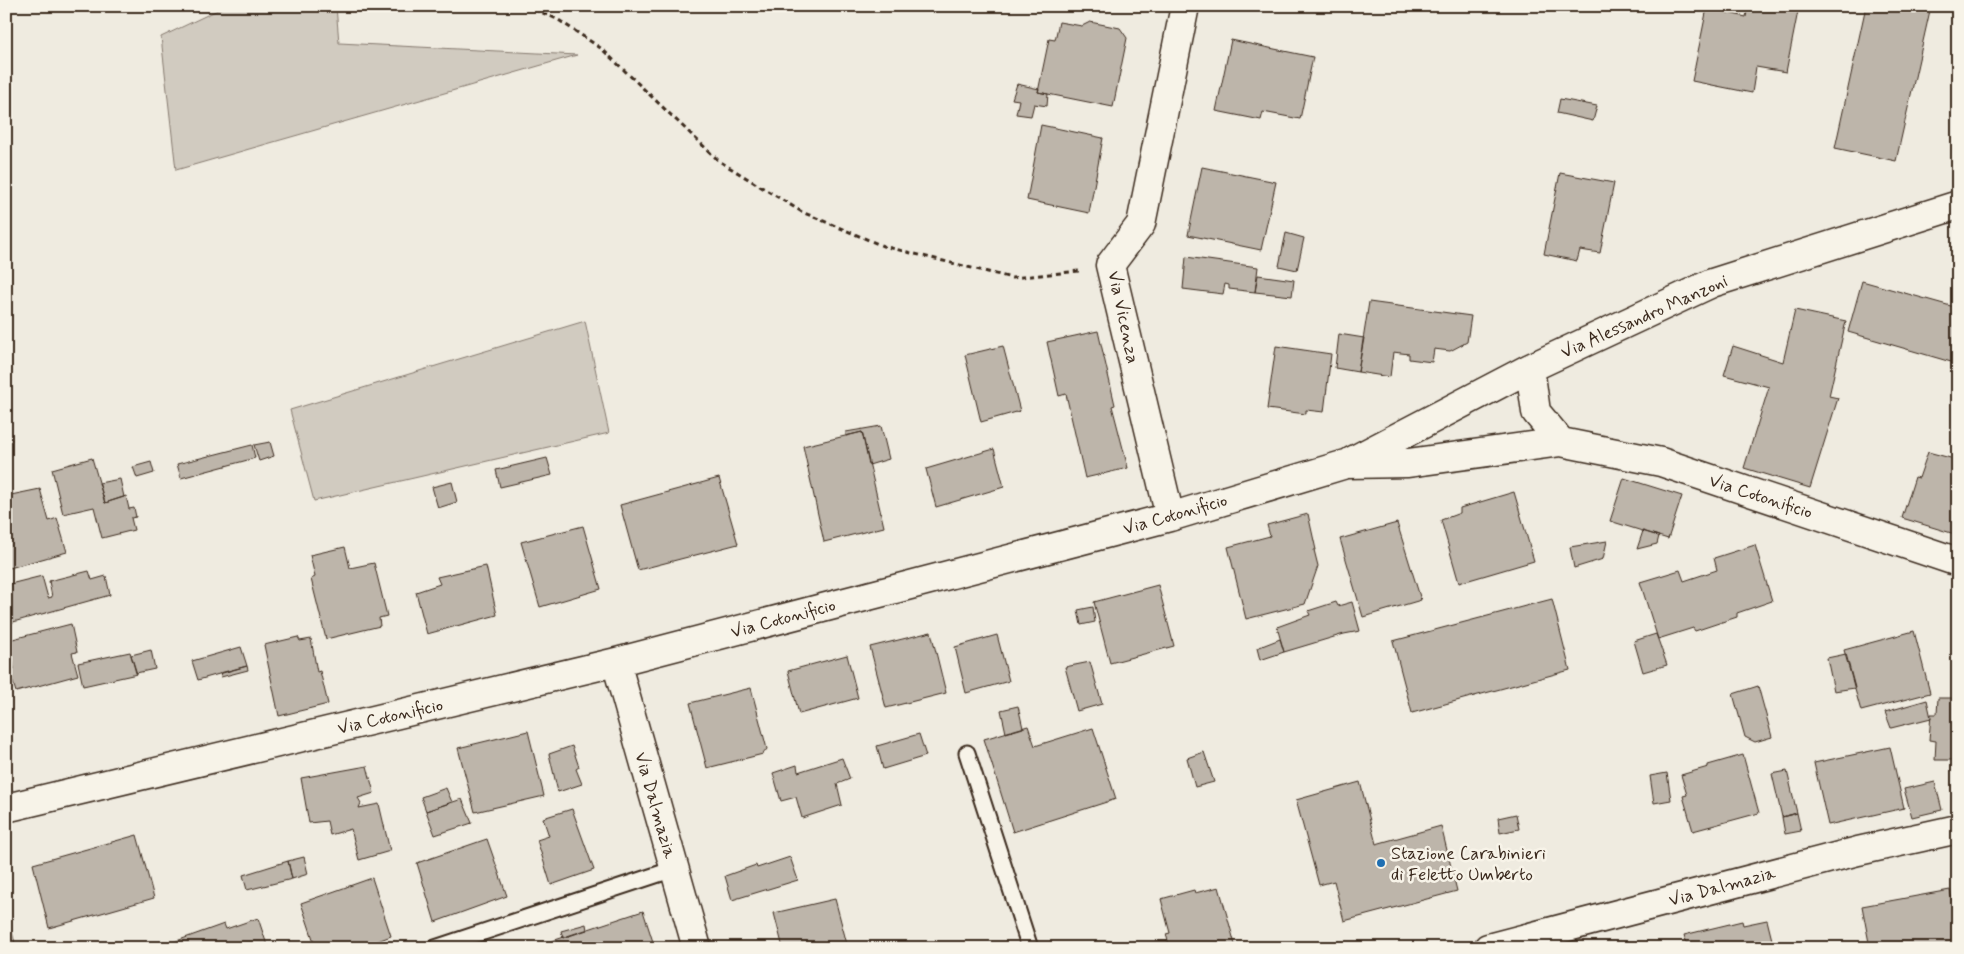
<svg xmlns="http://www.w3.org/2000/svg" width="1964" height="954" font-family="Mynerve,sans-serif">
	<rect width="100%" height="100%" fill="#efebe0"/>
	<filter id="ink" filterUnits="userSpaceOnUse"><feTurbulence type="fractalNoise" baseFrequency=".02" numOctaves="2"/><feDisplacementMap in="SourceGraphic" scale="10" xChannelSelector="R" yChannelSelector="G"/><feConvolveMatrix kernelMatrix="1 2 1 2 8 2 1 2 1" color-interpolation-filters="sRGB"/></filter>
	<g filter="url(#ink)">
		<path fill="#d1cbc0" stroke="#867a6f" d="M226,6H336L339,43L577,55L176,170L161,37Z
			M585,321L609,433L314,501L290,410Z"/>
		<path fill="#bdb5aa" stroke="#3b2a1e" d="M1748,6H1799L1786,72L1756,67L1752,93L1692,81L1707,8L1746,17Z
			M1866,6H1931L1896,161L1835,148Z
			M1059,22L1082,26L1090,22L1120,28L1127,38L1113,107L1038,92L1049,39L1055,40Z
			M1231,40L1313,57L1300,119L1263,112L1261,120L1216,111Z
			M1017,84L1039,89L1038,92L1048,94L1047,106L1034,104L1031,116L1016,114L1019,100L1012,99Z
			M1560,99L1597,106L1593,121L1557,113Z
			M1041,125L1103,138L1089,213L1027,200Z
			M1202,167L1276,182L1261,250L1188,235Z
			M1560,173L1614,183L1600,253L1580,250L1577,261L1544,254Z
			M1286,233L1304,238L1297,270L1279,266Z
			M1186,257L1258,267L1255,292L1229,289V285L1225,284L1223,294L1183,289Z
			M1258,275L1294,280L1292,296L1255,292Z
			M1862,281L1958,308V364L1848,332Z
			M1369,302L1471,316L1467,342L1450,351L1434,349L1432,362L1409,359V354L1393,352L1390,377L1358,372Z
			M1795,310L1846,321L1829,396L1838,398L1810,488L1744,468L1769,387L1724,375L1733,346L1783,362Z
			M1098,331L1115,405L1112,406L1128,468L1085,478L1066,394L1059,396L1047,342Z
			M1339,334L1364,338L1358,372L1335,368Z
			M1003,346L1020,411L981,422L965,355Z
			M1276,346L1331,354L1324,412L1306,410V414L1267,409Z
			M881,426L889,459L869,465L862,432L846,436V432Z
			M6,432L12,440L6,444Z
			M862,432L884,527L824,542L803,446Z
			M270,442L274,456L259,461L254,445Z
			M252,445L255,458L181,478L177,464Z
			M994,449L1004,487L936,507L926,469Z
			M1928,452L1958,460V535L1902,518L1915,477L1919,478Z
			M92,458L105,503L126,496L129,509L134,508L136,517L131,518L134,530L102,538L94,507L63,514L52,469Z
			M547,458L552,475L500,487L496,470Z
			M151,462L154,473L137,478L133,467Z
			M719,478L738,544L638,570L620,505Z
			M1624,478L1682,496L1668,539L1610,521Z
			M120,479L124,497L105,503L99,483Z
			M452,482L457,502L438,508L432,487Z
			M40,489L49,521L57,518L67,552L6,569V496Z
			M1514,492L1534,561L1459,583L1441,520L1460,513V508Z
			M1308,514L1316,550H1314L1318,566L1305,604L1246,619L1228,547L1270,536L1267,525Z
			M1397,523L1421,600L1363,617L1340,539Z
			M583,526L601,589L540,607L521,542Z
			M1643,531L1659,536L1657,544L1637,549Z
			M1607,541L1603,559L1574,568L1570,547Z
			M1755,545L1772,601L1737,613V617L1695,631L1693,628L1658,639L1640,582L1680,570L1684,581L1717,570L1714,558Z
			M345,547L350,568L374,563L387,616L379,618L380,626L326,639L311,579L315,577L310,555Z
			M486,566L497,615L427,634L416,592L440,584L437,577Z
			M89,571L92,580L106,576L110,595L6,624V585L42,576L48,598L52,597L49,581Z
			M1158,585L1174,646L1110,663L1094,602Z
			M1552,599L1570,670L1412,713L1393,641Z
			M1336,602L1338,606L1352,602L1360,631L1344,634L1284,652L1277,627L1310,615L1308,611Z
			M1093,607L1095,622L1081,625L1078,610Z
			M71,624L77,652L72,653L78,675L16,692L9,670L14,669L9,640Z
			M1914,631L1930,693L1861,711L1844,650Z
			M931,632L946,693L886,708L870,647Z
			M1656,634L1667,665L1643,672L1634,641Z
			M997,635L1009,681L966,693L955,647Z
			M298,637L300,641L311,639L317,672L320,671L328,704L279,716L264,645Z
			M1280,639L1284,652L1260,660L1257,648Z
			M241,647L247,666L198,680L192,661Z
			M151,650L155,669L136,673L131,655Z
			M130,652L137,674L83,686L78,663Z
			M1846,654L1855,688L1834,691L1827,658Z
			M847,655L858,698L799,714L788,671Z
			M1090,662L1102,704L1077,711L1065,667Z
			M247,666L248,670L221,677L220,673Z
			M1758,686L1772,737L1755,742L1745,737L1733,694Z
			M751,688L767,749L763,754L707,768L690,703Z
			M1938,698H1958V760H1935L1936,741L1929,740L1931,714H1937Z
			M1927,700L1931,718L1891,728L1885,712Z
			M1018,706L1023,728L1006,733L1001,710Z
			M1028,726L1035,746L1093,728L1116,799L1013,832L984,739Z
			M528,731L544,796L475,812L458,748Z
			M919,734L926,756L883,769L877,746Z
			M572,746L579,767L576,769L582,784L558,792L549,754Z
			M1890,747L1904,808L1828,825L1814,763Z
			M1204,752L1214,782L1195,787L1187,758Z
			M1743,755L1759,813L1693,831L1683,796L1687,795L1681,775L1708,767V765Z
			M842,758L850,779L837,784L842,805L802,818L796,797L781,801L773,773L797,765L798,772Z
			M367,766L374,793L358,798L361,803L359,808L379,804L390,851L359,860L351,829L330,835L327,821L309,823L301,778Z
			M1787,771L1797,813L1782,817L1772,774Z
			M1667,773L1671,800L1654,803L1650,776Z
			M1360,782L1376,844L1441,826L1457,891L1344,921L1334,881L1319,885L1296,800Z
			M1935,782L1942,810L1912,817L1904,789Z
			M446,788L452,802L426,811L421,797Z
			M462,799L472,823L435,835L426,811Z
			M572,809L594,870L551,885L537,840L549,836L543,818Z
			M1797,813L1801,831L1785,834L1782,817Z
			M1516,814L1519,829L1500,833L1498,818Z
			M137,835L154,898L49,928L33,864Z
			M487,839L507,896L435,922L417,863Z
			M304,857L308,874L292,879L288,861Z
			M790,857L798,880L732,900L725,876L756,865L757,868Z
			M288,861L292,879L247,890L243,875Z
			M372,878L391,936L359,948H316L301,903Z
			M1219,887L1236,948H1170L1166,934L1170,933L1161,899L1194,890L1195,893Z
			M1950,890L1958,928V948H1870L1862,906Z
			M835,899L848,948H783L774,913Z
			M643,911L655,948H545L543,944Z
			M258,918L268,948H157L224,924L226,929Z
			M1767,920L1774,948H1688L1684,935L1742,921L1743,925Z
			M586,924L587,930L563,938L561,931Z
			M12,932L16,948H6V933Z"/>
		<g fill="none" stroke-linecap="round" stroke-linejoin="round">
			<g stroke="#3b2a1e" stroke-width="19">
				<path id="lane" d="M967,753L1030,948
					M435,948L674,869"/>
			</g>
			<g stroke="#3b2a1e" stroke-width="31">
				<path id="street" d="M1530,368L1536,412L1561,442
					M1352,461L1530,368L1712,283L1958,205
					M1170,517L1110,265L1141,224L1185,6
					M616,662L697,948
					M6,808L616,662L1170,517L1346,464L1408,463L1561,442L1661,462L1958,562
					M1488,948L1858,851L1958,829"/>
			</g>
			<path stroke="#3b2a1e" stroke-width="3" stroke-dasharray="5 4" stroke-linecap="butt" d="M526,6L557,19L602,49L719,161L802,212L883,246L1012,278L1079,271"/>
			<use href="#lane" stroke="#f7f3e8" stroke-width="15"/>
			<use href="#street" stroke="#f7f3e8" stroke-width="28"/>
		</g>
	</g>
	<circle fill="#1f6fb2" stroke="#f7f3e8" stroke-width="2" cx="1381" cy="863" r="5"/>
	<g text-anchor="middle" stroke-width="5" stroke-linejoin="round" paint-order="stroke">
		<g font-size="18" fill="#3b2a1e" stroke="#f7f3e8">
			<text transform="translate(1644 316) rotate(-24)" y="6">Via Alessandro Manzoni</text>
			<text transform="translate(1124 317) rotate(78)" y="6">Via Vicenza</text>
			<text transform="translate(1761 496) rotate(18)" y="6">Via Cotonificio</text>
			<text transform="translate(1175 514) rotate(-16)" y="6">Via Cotonificio</text>
			<text transform="translate(783 618) rotate(-15)" y="6">Via Cotonificio</text>
			<text transform="translate(390 716) rotate(-13)" y="6">Via Cotonificio</text>
			<text transform="translate(656 805) rotate(74)" y="6">Via Dalmazia</text>
			<text transform="translate(1722 886) rotate(-15)" y="6">Via Dalmazia</text>
		</g>
		<g font-size="18" fill="#3b2a1e" stroke="#f7f3e8" text-anchor="start">
			<text x="1391" y="859">Stazione Carabinieri<tspan x="1391" dy="21">di Feletto Umberto</tspan></text>
		</g>
	</g>
	<rect width="1964" height="954" fill="none" stroke="#f7f3e8" stroke-width="25"/>
	<rect x="12" y="12" width="1939" height="929" fill="none" stroke="#3b2a1e" stroke-width="2" filter="url(#ink)"/>
</svg>
